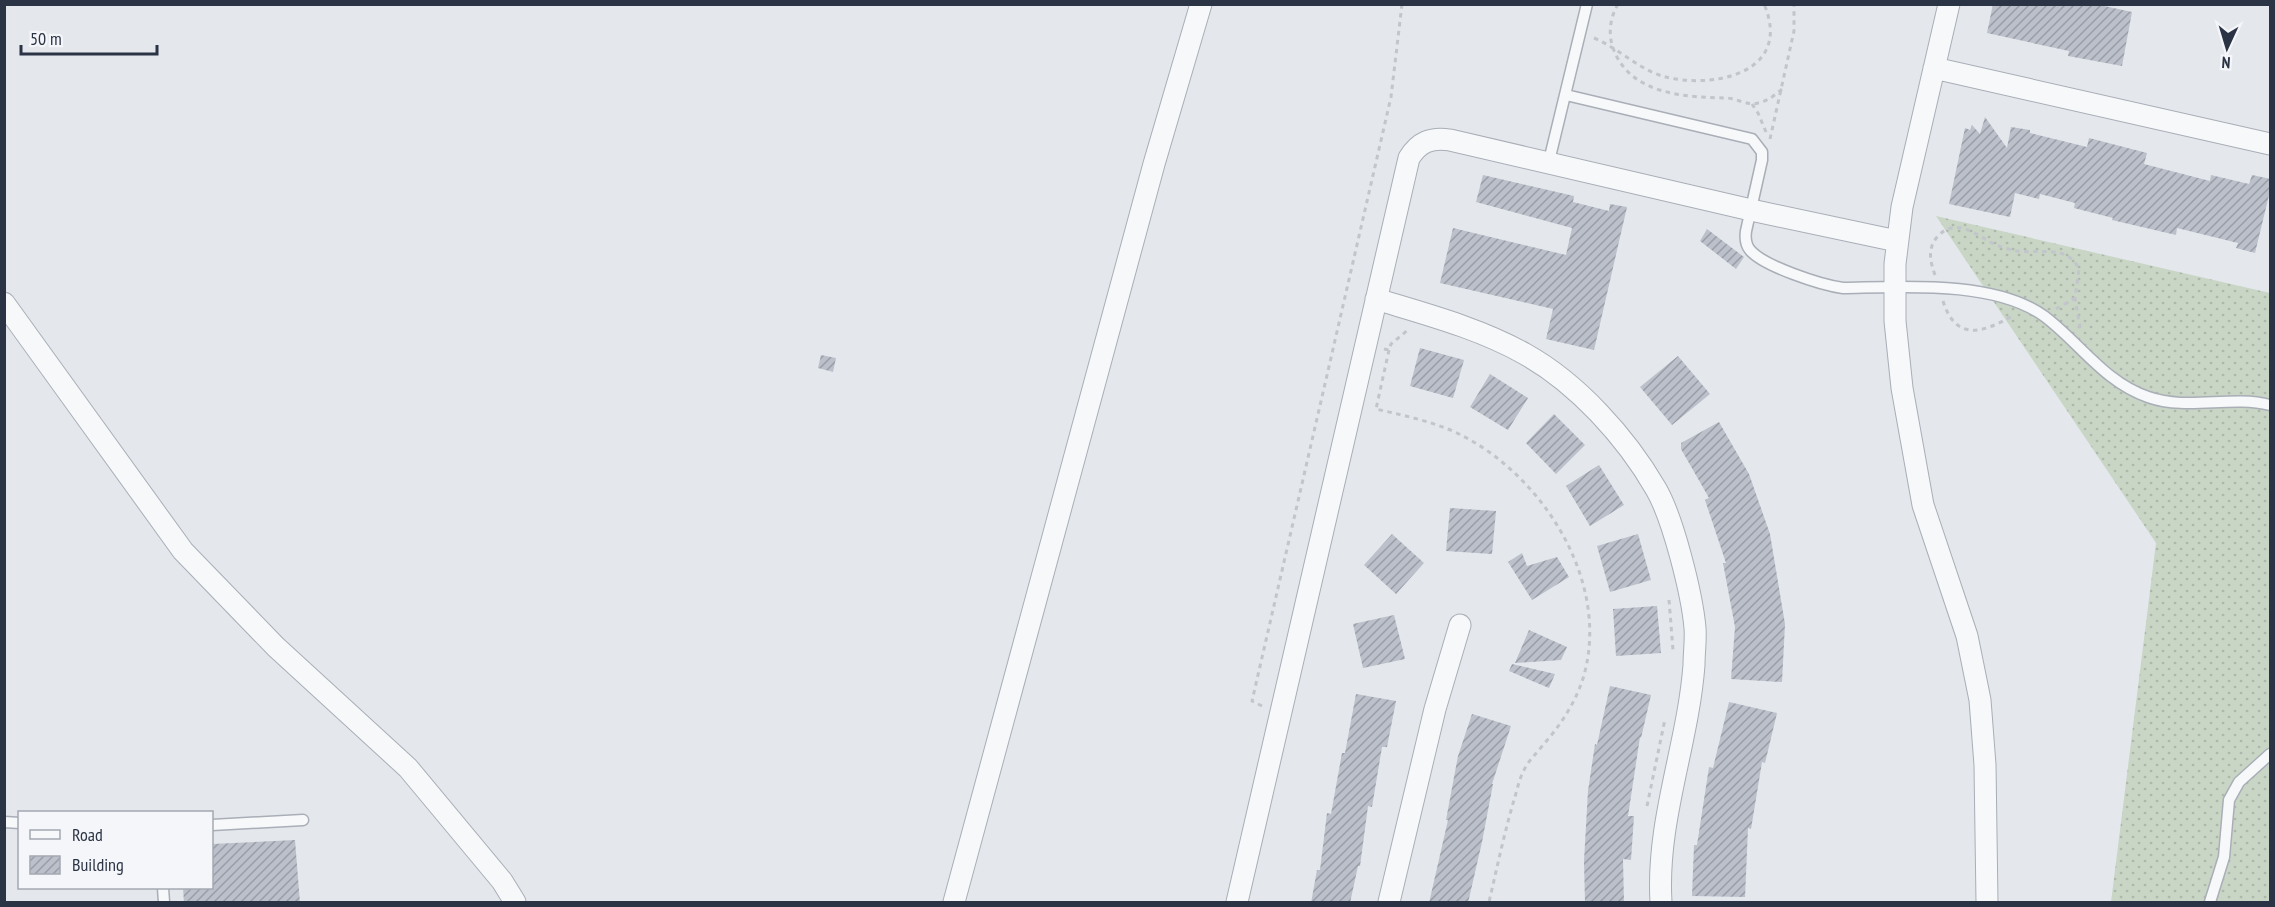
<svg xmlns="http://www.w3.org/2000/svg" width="2275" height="907" font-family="'PT Sans Narrow',sans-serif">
	<defs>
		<pattern id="grass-dots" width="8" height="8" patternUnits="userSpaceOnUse" patternTransform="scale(1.5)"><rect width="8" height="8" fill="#c9d6c5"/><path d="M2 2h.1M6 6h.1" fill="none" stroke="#adb8ab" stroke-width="1.8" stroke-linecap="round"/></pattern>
		<pattern id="building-hatch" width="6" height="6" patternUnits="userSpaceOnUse" patternTransform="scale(1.5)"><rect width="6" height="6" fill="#bbc0ca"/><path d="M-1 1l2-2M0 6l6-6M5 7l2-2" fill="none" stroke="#989da6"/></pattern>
	</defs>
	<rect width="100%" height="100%" fill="#e4e7ec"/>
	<path fill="url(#grass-dots)" d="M1936,216L2270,293V902H2111L2156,543Z"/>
	<path fill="url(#building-hatch)" d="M1993,4H2095L2132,12L2122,66L2068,56L2069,51L1987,33Z
		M1985,117L2007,148L2011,127L2030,130V133L2087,147L2089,138L2147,153L2144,164L2210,181L2211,175L2249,184L2252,175L2271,179V187L2255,253L2236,248L2238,243L2177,228L2176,235L2112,220L2113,218L2074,208L2075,203L2040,194L2039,199L2015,193L2010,217L1949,204L1965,128L1970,130L1972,125L1980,134Z
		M1483,175L1574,196L1573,202L1609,211L1610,204L1627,207L1594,350L1546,339L1553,309L1440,283L1453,228L1566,255L1572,228L1476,202Z
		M1707,229L1744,257L1736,269L1700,241Z
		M1420,348L1464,360L1453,398L1410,386Z
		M821,355L836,358L833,372L818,368Z
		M1678,356L1710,394L1672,425L1640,387Z
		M1490,374L1528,398L1508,430L1470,407Z
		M1554,414L1585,445L1556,474L1526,443Z
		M1719,422L1749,474L1770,534L1785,624L1782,682L1731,679L1735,627L1723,563H1726L1705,500L1709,498L1681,449V443Z
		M1599,465L1624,505L1590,526L1566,486Z
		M1450,508L1496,511L1492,554L1446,551Z
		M1392,534L1424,563L1396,594L1364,565Z
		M1638,534L1651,580L1610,592L1597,546Z
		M1522,553L1527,566L1557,557L1569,577L1532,600L1508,562Z
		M1657,606L1661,653L1616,656L1613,609Z
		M1394,615L1405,659L1363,668L1353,624Z
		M1529,630L1567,647L1561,660L1515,663Z
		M1512,664L1555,674L1549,688L1509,671Z
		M1610,686L1651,695L1641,738L1640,737L1628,816H1634L1631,860L1623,859L1624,903H1585L1584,861L1588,791L1595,744L1597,745Z
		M1356,694L1396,701L1387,747H1382L1372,807L1368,806L1360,866H1358L1350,903H1311L1317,870H1320L1327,813L1331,814L1342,753H1345Z
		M1729,702L1777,713L1765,763L1762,762L1751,829L1748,828L1745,897L1692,896L1694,845H1697L1709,767L1713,768Z
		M1472,714L1511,726L1492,784H1493L1482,842L1468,903H1429L1448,820H1446L1458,756Z
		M295,840L300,903H184L183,888H212V844Z"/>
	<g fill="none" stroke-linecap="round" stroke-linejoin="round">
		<g stroke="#a9aeb7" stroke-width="13">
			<path id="lane" d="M1566,95L1752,139L1762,152V160L1746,231C1745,238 1745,244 1750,250C1763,266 1821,285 1843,288C1902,287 1994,280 2044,316C2079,342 2104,382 2148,397C2188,411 2230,395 2270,405
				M1549,161L1587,4
				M4,822L20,823
				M212,825L303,820
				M163,888L164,902
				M2210,902L2224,857L2229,800L2239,782L2270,754"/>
		</g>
		<g stroke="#a9aeb7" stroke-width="23">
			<path id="street" d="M1949,4L1902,207L1895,264V321L1902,388L1923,505L1967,636L1980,700L1985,765L1987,902
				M1934,68L2270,144
				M1376,299C1425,314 1479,328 1525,354C1577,383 1626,437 1656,489C1673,518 1692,594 1695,628C1696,640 1694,653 1694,665C1688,745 1656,821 1661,902
				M4,303L183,551L276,647L408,768L502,881L515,902
				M954,902L1154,164L1201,4
				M1237,902L1409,158C1419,142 1431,137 1450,140L1751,210L1897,241
				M1389,902L1435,709L1460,625"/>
		</g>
		<path stroke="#c2c5cb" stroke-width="3" stroke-dasharray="4.5 4.5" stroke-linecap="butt" d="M1618,4C1610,18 1608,33 1613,48C1630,95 1685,97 1727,98C1738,99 1748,106 1758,103C1768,101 1775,95 1782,89
			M1594,38C1618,48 1637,68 1662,76C1711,90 1794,74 1764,4
			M1752,104L1758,113L1766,132
			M1770,139L1794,31V4
			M1935,275C1930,261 1927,248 1938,236C1954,219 1971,231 1987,240C1996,246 2007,249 2017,251C2040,254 2067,244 2079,269L2075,298L2080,328
			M1943,301C1956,343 1985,332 2014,315
			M2056,309L2075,298
			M1384,349L1389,350L1391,344L1409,329
			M1389,350L1376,409C1406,416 1436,422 1463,436C1544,478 1610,582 1584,675C1577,700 1561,725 1543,745C1536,754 1529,760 1524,770C1519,779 1517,791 1514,800C1504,834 1497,868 1489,902
			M1669,600L1673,650
			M1262,706L1252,701L1391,97L1402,4
			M1647,806L1665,719"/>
		<use href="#lane" stroke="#f7f8fa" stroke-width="10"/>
		<use href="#street" stroke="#f7f8fa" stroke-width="21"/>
	</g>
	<rect width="2275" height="907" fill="none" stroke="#2b3445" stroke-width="12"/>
	<rect x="18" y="811" width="195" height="78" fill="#f4f6f9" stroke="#a4a8b1" stroke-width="1.5"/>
	<rect x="30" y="830" width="30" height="9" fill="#f7f8fa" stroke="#a4a8b1" stroke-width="1.5"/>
	<text x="72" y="841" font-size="18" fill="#2b3445">Road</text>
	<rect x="30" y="856" width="30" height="18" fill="url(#building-hatch)" stroke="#a4a8b1" stroke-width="1.5"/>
	<text x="72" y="871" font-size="18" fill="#2b3445">Building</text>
	<g transform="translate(2227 48) rotate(184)" stroke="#f4f6f9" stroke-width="4.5" paint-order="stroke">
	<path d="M0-4.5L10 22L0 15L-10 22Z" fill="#2b3445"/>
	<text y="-9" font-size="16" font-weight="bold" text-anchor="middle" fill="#2b3445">N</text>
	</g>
	<path d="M21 45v9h136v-9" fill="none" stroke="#2b3445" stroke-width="3"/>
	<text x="30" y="45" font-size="18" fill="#2b3445" stroke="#f4f6f9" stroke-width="4.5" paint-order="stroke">50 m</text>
</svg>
